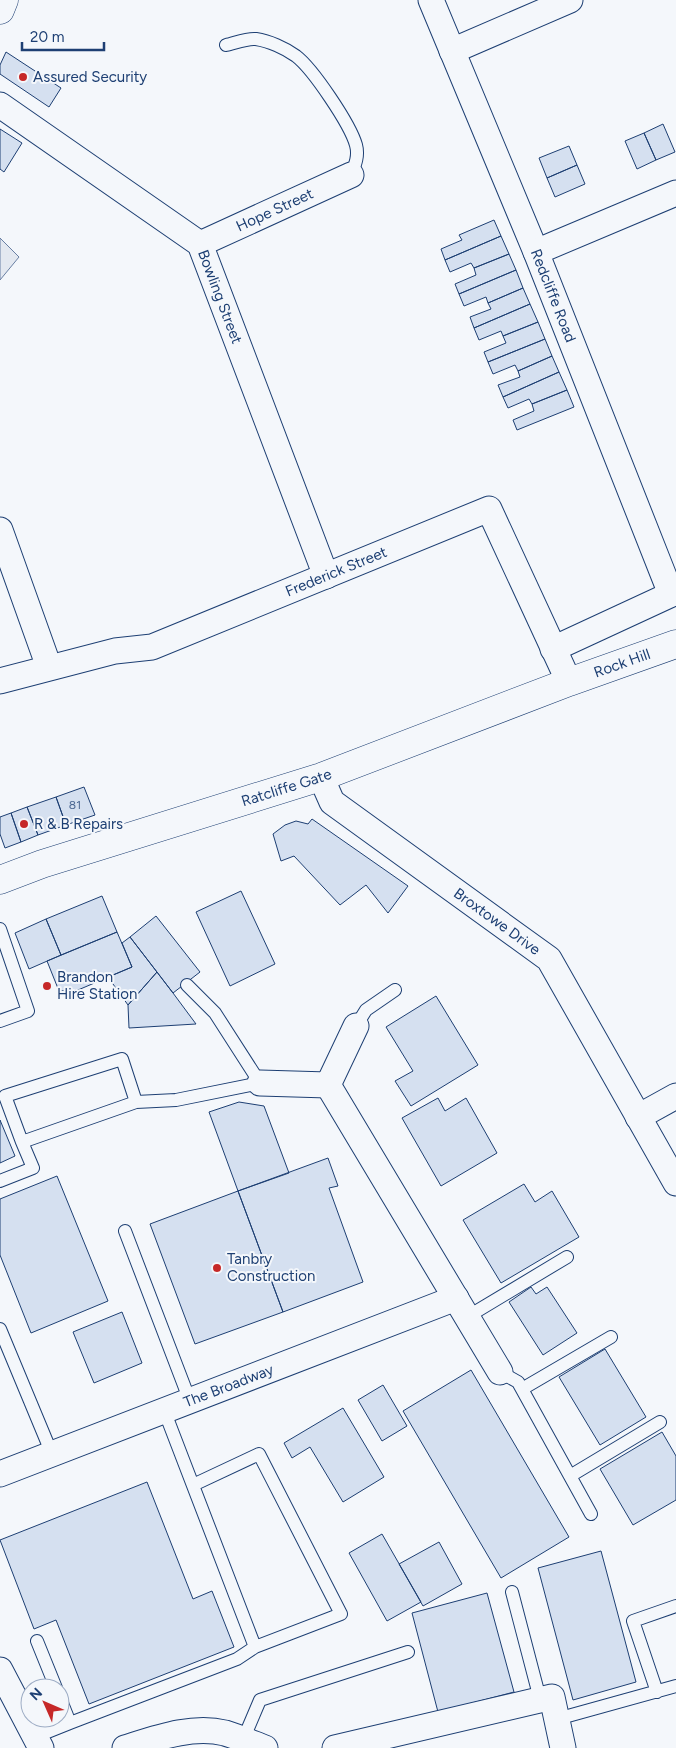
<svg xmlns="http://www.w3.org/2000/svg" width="676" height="1748" font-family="Figtree,sans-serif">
	<rect width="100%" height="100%" fill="#f4f7fb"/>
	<path fill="#e3e8f0" stroke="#687fa3" d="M0,238L19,257L0,280Z"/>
	<path fill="#d5e0f0" stroke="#1d3f73" d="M6,52L61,88L49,107L0,74V65Z
		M663,124L675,152L656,160L644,133Z
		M0,129L22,143L4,172L0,169Z
		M644,133L656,160L637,169L625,141Z
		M569,146L577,165L547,178L539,158Z
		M577,165L585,184L555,197L547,178Z
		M494,220L501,236L445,260L441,249L462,240L459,235Z
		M501,236L509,254L474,268L471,263L450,272L445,260Z
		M509,254L516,270L459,294L455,284L476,275L474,268Z
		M516,270L523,288L488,303L486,297L464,306L459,294Z
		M523,288L530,304L474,328L470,317L491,309L488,303Z
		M530,304L538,322L503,336L501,331L479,340L474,328Z
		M538,322L545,339L488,362L484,352L506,343L503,336Z
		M545,339L552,356L518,371L515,365L493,374L488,362Z
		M552,356L559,372L503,397L498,385L520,377L518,371Z
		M559,372L567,390L532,404L529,399L508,408L503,397Z
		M567,390L574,407L517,430L513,420L534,411L532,404Z
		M84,787L95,815L66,825L56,797Z
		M56,797L66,825L38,835L27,807Z
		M27,807L38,835L21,842L11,813Z
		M11,813L21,842L5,848L0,834V817Z
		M312,819L408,886L388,913L366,885L340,905L294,856L281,861L273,834L285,825L296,821L308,824Z
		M241,891L275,964L230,986L196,912Z
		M102,896L117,932L61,955L46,919Z
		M156,916L200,972L173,993L130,937Z
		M46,919L61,955L29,969L15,933Z
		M117,932L132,967L78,990L59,991L47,961Z
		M130,937L157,972L128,1005L108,977L132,967L122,943Z
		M157,972L173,993L196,1024L129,1028L128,1005Z
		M436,996L478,1065L411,1106L395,1081L413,1071L386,1027Z
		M438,1098L445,1111L466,1098L497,1153L441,1186L402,1118Z
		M239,1102L264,1106L289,1173L238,1191L209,1112Z
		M0,1120L15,1156L0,1163Z
		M328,1158L338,1186L329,1188L363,1282L283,1312L238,1191Z
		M57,1176L108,1301L31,1333L0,1255V1199Z
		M524,1184L535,1202L552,1191L579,1237L501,1283L463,1220Z
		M238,1191L283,1312L195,1344L150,1224Z
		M531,1287L536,1294L547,1287L577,1333L543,1355L509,1302Z
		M122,1312L142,1363L94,1383L73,1332Z
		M605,1349L646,1417L600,1445L559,1377Z
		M471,1370L569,1537L501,1578L403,1411Z
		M383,1385L407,1426L382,1441L358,1400Z
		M343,1408L384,1477L343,1502L310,1447L292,1458L284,1443Z
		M662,1432L676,1456V1500L633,1525L600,1469Z
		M147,1482L193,1599L212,1591L234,1647L89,1704L56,1620L34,1629L0,1540Z
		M382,1534L421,1602L387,1621L349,1553Z
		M439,1542L462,1584L423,1606L399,1564Z
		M601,1551L636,1682L573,1700L538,1568Z
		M487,1593L514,1692L438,1712L412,1613Z"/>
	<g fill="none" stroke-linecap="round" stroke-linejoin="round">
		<g stroke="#1d3f73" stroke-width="14">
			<path id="service" d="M226,45C235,43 247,38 256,39C269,41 285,48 296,56C313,69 350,124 356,145C359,156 355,165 351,175
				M0,929L28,1011L0,1021
				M356,1026L366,1010L395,990
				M22,1142L5,1096L122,1059L136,1102
				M0,1181L33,1168L22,1142L136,1102L176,1100L260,1083L215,1013L187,985
				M125,1231L190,1401
				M467,1317L567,1257
				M0,1329L52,1454
				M500,1372L518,1382L591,1514
				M522,1389L611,1337
				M164,1410L255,1647L341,1614L259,1454L193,1485
				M570,1476L660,1422
				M512,1592L540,1699
				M37,1641L56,1688
				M657,1692L633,1621L676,1606
				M557,1719L676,1686
				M70,1723L237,1659L255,1647
				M35,1737L70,1723L60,1698
				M243,1740L260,1700L408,1652"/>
		</g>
		<g stroke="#1d3f73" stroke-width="27">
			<g id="minor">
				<path id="s1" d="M431,0L536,252L671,594"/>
				<path d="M452,51L570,0"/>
				<path id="s2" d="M0,105L200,244L326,576"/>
				<path id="s3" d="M200,244L351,175"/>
				<path d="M536,252L676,193"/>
				<path d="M0,530L49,667"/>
				<path d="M553,649L676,592"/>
				<path id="s4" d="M0,681L115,651L152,647L489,509L569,682"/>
				<path id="s5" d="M321,777L332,802L549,959L676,1183"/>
				<path d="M260,1083L328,1085L356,1026"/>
				<path d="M328,1085L500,1372"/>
				<path d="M638,1117L676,1096"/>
				<path id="s6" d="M0,1474L456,1298"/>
				<path d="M0,1670L41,1748"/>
				<path d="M125,1748C157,1738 192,1725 225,1733C238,1737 252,1743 265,1748"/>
				<path d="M335,1748L552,1697L563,1748"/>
			</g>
		</g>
		<g stroke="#1d3f73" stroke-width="29">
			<path id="tertiary" d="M0,10L4,0"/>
		</g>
		<g stroke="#1d3f73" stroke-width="29">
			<g id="primary">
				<path id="s7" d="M0,880L42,864L321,777L569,682L676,644"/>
			</g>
		</g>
		<use href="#service" stroke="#f4f7fb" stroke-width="12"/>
		<use href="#minor" stroke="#f4f7fb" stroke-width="25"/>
		<use href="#tertiary" stroke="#f4f7fb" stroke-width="28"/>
		<use href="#primary" stroke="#f4f7fb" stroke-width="28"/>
	</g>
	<g fill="#c62828" stroke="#f4f7fb" stroke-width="2">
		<circle cx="23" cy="77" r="5"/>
		<circle cx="24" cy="824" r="5"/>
		<circle cx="47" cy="986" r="5"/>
		<circle cx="217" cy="1268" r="5"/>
	</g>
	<g text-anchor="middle" stroke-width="4" stroke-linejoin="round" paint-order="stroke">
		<g font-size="12" fill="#4b6792">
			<text x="75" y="809">81</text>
		</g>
		<g font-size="15" fill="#1d3f73" stroke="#f4f7fb" text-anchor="start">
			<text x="33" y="82">Assured Security</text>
			<text x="34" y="829">R &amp; B Repairs</text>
			<text x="57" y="982">Brandon<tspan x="57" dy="17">Hire Station</tspan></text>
			<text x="227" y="1264">Tanbry<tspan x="227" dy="17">Construction</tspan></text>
		</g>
		<g font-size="15" fill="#1d3f73" stroke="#f4f7fb">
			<text dy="5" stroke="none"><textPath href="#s3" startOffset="82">Hope Street</textPath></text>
			<text dy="5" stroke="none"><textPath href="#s1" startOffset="320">Redcliffe Road</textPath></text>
			<text dy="5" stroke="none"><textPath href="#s2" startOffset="300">Bowling Street</textPath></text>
			<text dy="5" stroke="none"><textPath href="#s4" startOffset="355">Frederick Street</textPath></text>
			<text dy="5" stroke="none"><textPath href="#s7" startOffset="659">Rock Hill</textPath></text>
			<text dy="5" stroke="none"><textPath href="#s7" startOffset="301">Ratcliffe Gate</textPath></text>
			<text dy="5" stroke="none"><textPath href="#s5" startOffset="231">Broxtowe Drive</textPath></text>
			<text dy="5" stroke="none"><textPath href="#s6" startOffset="245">The Broadway</textPath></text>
		</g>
	</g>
	<g transform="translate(45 1703) rotate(315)"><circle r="24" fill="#f4f7fb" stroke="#9eadc5"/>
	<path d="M0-4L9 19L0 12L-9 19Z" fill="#c62828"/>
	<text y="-8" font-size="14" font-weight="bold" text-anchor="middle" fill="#1d3f73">N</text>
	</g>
	<path d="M22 42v8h82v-8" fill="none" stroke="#1d3f73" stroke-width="2.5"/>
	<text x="30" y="42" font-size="15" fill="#1d3f73" stroke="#f4f7fb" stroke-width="4" paint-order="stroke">20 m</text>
</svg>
